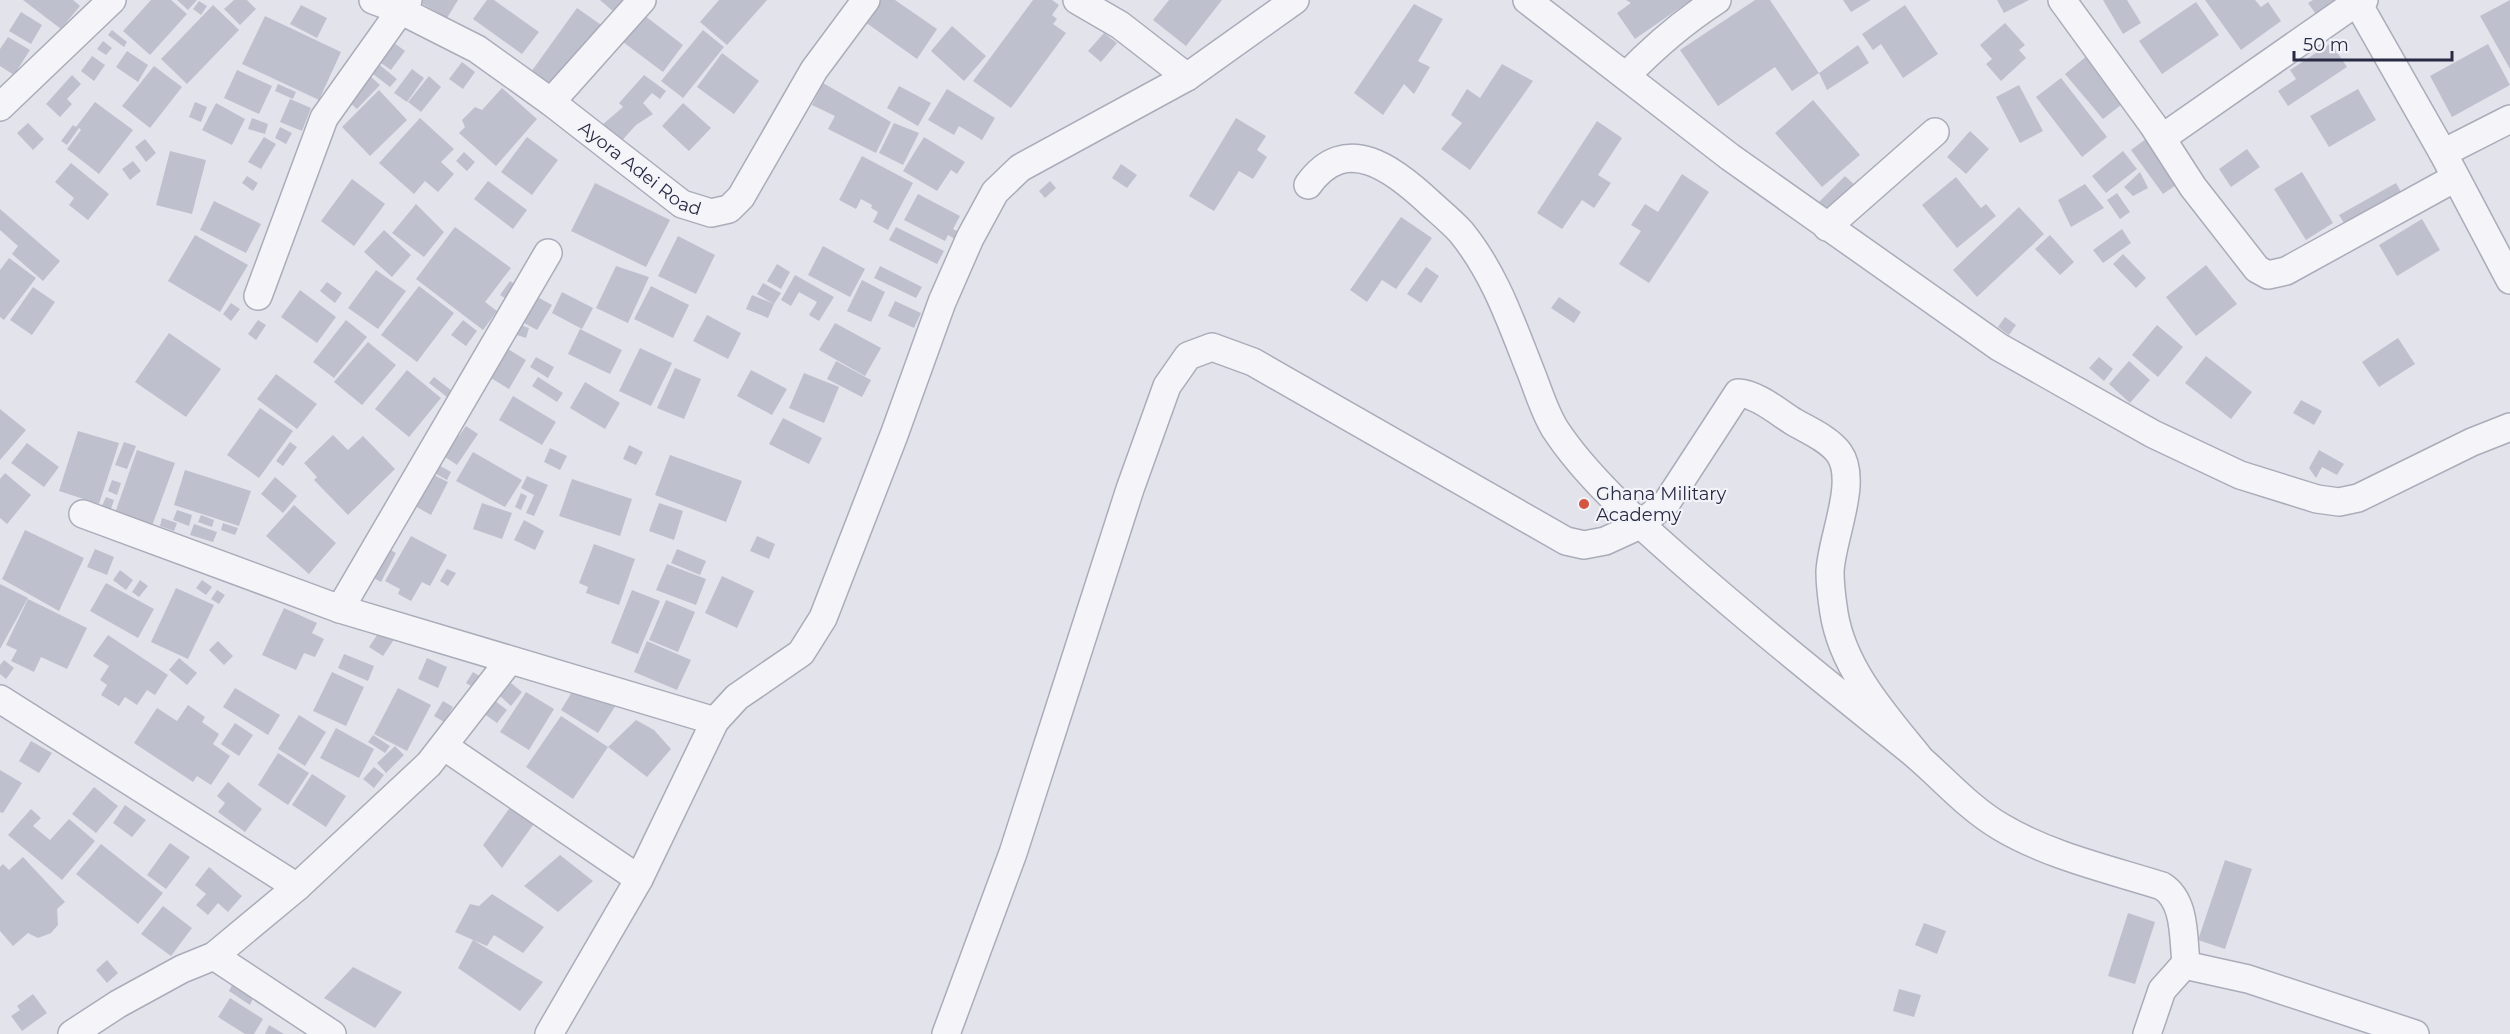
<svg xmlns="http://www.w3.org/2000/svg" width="2510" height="1034" font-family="Montserrat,sans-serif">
	<rect width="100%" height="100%" fill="#e2e3eb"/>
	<path fill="#bfc0ce" d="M23,0H73L80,6L61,29Z
		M151,0H171L187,14L150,55L123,31Z
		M177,0H197L188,10Z
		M234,0H247L256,9L240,25L224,9Z
		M423,0H458L447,18L421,3Z
		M487,0H494L539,32L522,54L473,19Z
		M600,0H627L615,13Z
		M719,0H767L727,45L700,22Z
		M881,0H895L937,29L917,59L865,22Z
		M1033,0H1052L1059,5L1052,15L1057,19L1053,24L1066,33L1011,108L973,81Z
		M1169,0H1222L1186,46L1153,20Z
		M1626,0H1691L1635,39L1617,13L1631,3Z
		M1755,0H1770L1819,73L1792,91L1775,67L1718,106L1680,50Z
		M1843,0H1871L1851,12Z
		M1997,0H2029L2004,13Z
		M2103,0H2127L2141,23L2123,34Z
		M2205,0H2255L2261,7L2268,2L2281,21L2241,50Z
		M2313,0H2333L2336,3L2318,17L2308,3Z
		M2510,0V69L2480,16Z
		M199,1L207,6L201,15L193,9Z
		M2196,2L2219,35L2162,74L2139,41Z
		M1414,4L1443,19L1418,61L1430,67L1414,94L1404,84L1383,115L1354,93Z
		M213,5L239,30L187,84L161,59Z
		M301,5L327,18L317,38L290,24Z
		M1905,5L1938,54L1903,78L1881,44L1873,50L1862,34Z
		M577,8L607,29L551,86L531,72Z
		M21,12L42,25L31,44L9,31Z
		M640,12L683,45L663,72L619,39Z
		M265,16L341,52L319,100L242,64Z
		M2005,23L2025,45L2019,50L2026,58L2001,81L1986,64L1992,59L1980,45Z
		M952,26L986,56L964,81L931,51Z
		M112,30L127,42L124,47L108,35Z
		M703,30L724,47L683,98L661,81Z
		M1104,33L1117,43L1101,62L1088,51Z
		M8,37L30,50L14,75L0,66V49Z
		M103,41L112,48L106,55L97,49Z
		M393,42L405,51L391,70L378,61Z
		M2331,43L2347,67L2288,106L2278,91L2296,79L2290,70Z
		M2488,44L2510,85L2452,117L2430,76Z
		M1858,45L1869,63L1827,90L1819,73Z
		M127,51L148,65L138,82L116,67Z
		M722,53L759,81L734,114L697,87Z
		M2088,55L2126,101L2103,119L2065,74Z
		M92,56L105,65L94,81L81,71Z
		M376,62L397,79L390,87L369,71Z
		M462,62L475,72L463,89L449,79Z
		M1502,64L1533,81L1470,170L1441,149L1462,123L1451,115L1467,89L1480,98Z
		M154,66L182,87L150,128L122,106Z
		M412,69L424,78L407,102L394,93Z
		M237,70L272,86L259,114L224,98Z
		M72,75L81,84L67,99L72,104L60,117L46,104Z
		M369,75L380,85L357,109L346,99Z
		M644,75L666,91L660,99L652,93L643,103L653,114L636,125L617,146L602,125L623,107L619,103Z
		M429,76L441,87L421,112L408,102Z
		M2061,78L2107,137L2082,157L2036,97Z
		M823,83L891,122L876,153L828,129L835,116L812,105Z
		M278,84L296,92L293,99L275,91Z
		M2019,85L2043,131L2020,143L1996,97Z
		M899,86L931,103L918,126L887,108Z
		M502,88L537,119L496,166L459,133L465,127L462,120L475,107L482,110Z
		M947,89L995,118L982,140L959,126L954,135L928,120Z
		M2358,89L2376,120L2329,147L2310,116Z
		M379,90L407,120L370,156L342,127Z
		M290,99L311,108L302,131L280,122Z
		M1813,100L1860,155L1822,187L1775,133Z
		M95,102L133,130L99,174L67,149L81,130L79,128L67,145L61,141L73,125L76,127Z
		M195,102L207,107L201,122L189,117Z
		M216,103L245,119L232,145L202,130Z
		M683,103L711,128L689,151L662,126Z
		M252,118L268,124L265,134L248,129Z
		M420,118L454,149L441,162L454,174L438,192L425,181L414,194L379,163Z
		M1236,118L1266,136L1257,150L1267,157L1253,179L1239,171L1214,211L1189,196Z
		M1597,121L1622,138L1598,175L1611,183L1594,208L1582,200L1562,229L1537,213Z
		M28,123L44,139L33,150L17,133Z
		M894,123L919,133L903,165L879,153Z
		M280,127L292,133L286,144L275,138Z
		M1970,131L1989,149L1966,174L1947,157Z
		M2150,136L2182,181L2163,194L2131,150Z
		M264,137L276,144L261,169L248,162Z
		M527,137L558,160L532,195L501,172Z
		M924,137L965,162L957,174L951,170L937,191L903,171Z
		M145,139L156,153L146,162L135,147Z
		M2247,149L2260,167L2231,187L2219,169Z
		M170,151L206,160L192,214L156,205Z
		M2123,151L2137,169L2106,193L2092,176Z
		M464,152L475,162L467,171L456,161Z
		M862,156L913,183L888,230L873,222L878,212L871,208L872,205L861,199L856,209L839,200Z
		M133,161L141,171L130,180L122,169Z
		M71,163L109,194L88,220L69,205L74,198L55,182Z
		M1121,164L1137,175L1127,188L1112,178Z
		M2140,172L2148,188L2133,196L2124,187Z
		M2302,172L2333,223L2306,240L2274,189Z
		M1682,174L1709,192L1649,283L1619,264L1641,231L1631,225L1645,204L1658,212Z
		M247,176L258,183L253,191L242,183Z
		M1845,176L1857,187L1830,213L1819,202Z
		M1956,177L1981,208L1986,204L1996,216L1957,248L1922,205Z
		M352,179L385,204L354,246L321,221Z
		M488,181L527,210L513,229L474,199Z
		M1050,181L1056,188L1045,198L1039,191Z
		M595,183L670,220L646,267L571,231Z
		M2396,183L2405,199L2349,231L2339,215Z
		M2085,184L2104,208L2071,227L2058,200Z
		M2117,193L2130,212L2120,219L2107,200Z
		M918,194L960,216L953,229L963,234L955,239L948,235L945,241L904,220Z
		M214,201L261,224L246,253L200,230Z
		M416,204L444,232L424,257L392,233Z
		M2019,207L2044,234L1977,297L1953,270Z
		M0,209L60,261L43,281L12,254L18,246L0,230Z
		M1401,217L1432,238L1396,289L1382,280L1367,302L1350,290Z
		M2422,219L2440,250L2397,276L2379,245Z
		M455,227L511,268L485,302L497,311L483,330L416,279Z
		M896,227L944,251L937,264L889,240Z
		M2122,229L2131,243L2103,263L2093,250Z
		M384,230L411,255L392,277L364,252Z
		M195,235L248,265L220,312L168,281Z
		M2050,235L2074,262L2060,275L2035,249Z
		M678,236L715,255L696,294L658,276Z
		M823,246L865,269L850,297L808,275Z
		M2123,254L2146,278L2136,288L2113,264Z
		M9,258L36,278L4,320L0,317V270Z
		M777,264L790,272L781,289L767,281Z
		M2206,265L2237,304L2196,336L2166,297Z
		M616,266L649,277L628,323L596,308Z
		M880,266L922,287L916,298L874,278Z
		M1426,267L1439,276L1421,303L1407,294Z
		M376,270L406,291L378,329L348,308Z
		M795,275L834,297L819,321L809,315L817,302L799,292L791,306L781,300Z
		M862,280L885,292L871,322L847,311Z
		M510,281L519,287L510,301L500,295Z
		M327,282L342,293L335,303L320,291Z
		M763,283L781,293L774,304L757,294Z
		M419,286L454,313L417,362L381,335Z
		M651,286L689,305L673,338L634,319Z
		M33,287L55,302L32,335L10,320Z
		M300,290L336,317L317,343L281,317Z
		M562,292L593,308L582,329L552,313Z
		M532,294L552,305L537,330L517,319Z
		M752,295L774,304L768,318L746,309Z
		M1559,297L1581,312L1574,323L1551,308Z
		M895,301L921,313L914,328L888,316Z
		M231,303L240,309L231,321L223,314Z
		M707,315L741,333L728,359L693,341Z
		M2005,317L2016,325L2009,335L1998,327Z
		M258,320L266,325L256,340L248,334Z
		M346,320L367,337L334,378L313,362Z
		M463,320L477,331L466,346L451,335Z
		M835,323L881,348L865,376L819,350Z
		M518,324L529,328L526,338L514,334Z
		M2157,325L2183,347L2158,377L2132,355Z
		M580,329L622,350L610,374L568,354Z
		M169,333L221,369L186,417L135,382Z
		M2398,338L2415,364L2379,387L2362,362Z
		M368,342L396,365L362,405L334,382Z
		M503,346L526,360L509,389L486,375Z
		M640,348L672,363L651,406L619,391Z
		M2206,356L2252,392L2231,419L2185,383Z
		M536,357L554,367L548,378L530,367Z
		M2099,357L2113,369L2104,381L2089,368Z
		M836,361L871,380L862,397L827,379Z
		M2129,361L2150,380L2130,403L2109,384Z
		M675,368L701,379L684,419L657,408Z
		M407,370L441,398L409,437L375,409Z
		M751,370L787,389L772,415L737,396Z
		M804,373L839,387L824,423L789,408Z
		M276,374L317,404L297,429L257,399Z
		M434,377L452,391L447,397L429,383Z
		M538,377L563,393L557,402L532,386Z
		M585,382L620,403L605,429L570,408Z
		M513,396L556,422L542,445L499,420Z
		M2301,400L2322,411L2314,425L2293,413Z
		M260,408L293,431L259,478L227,455Z
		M0,409L26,430L0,460Z
		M783,418L822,438L809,464L769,444Z
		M466,426L478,434L457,465L435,450L449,429L459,436Z
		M78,431L119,443L99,504L59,491Z
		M333,435L348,450L363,436L395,469L348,515L314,480L317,477L304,463Z
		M124,442L136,446L127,469L115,465Z
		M290,442L297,447L283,466L276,461Z
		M27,443L59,467L44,487L11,463Z
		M629,445L643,452L636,465L623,459Z
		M550,448L567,456L560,470L544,462Z
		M137,450L175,463L152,526L115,513Z
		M2319,450L2344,464L2337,475L2322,467L2316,478L2309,468Z
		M473,452L522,480L505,507L456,481Z
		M670,455L742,481L726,522L655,495Z
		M433,462L451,472L447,480L429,470Z
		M185,470L251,491L239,526L174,505Z
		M5,473L31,495L7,524L0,518V479Z
		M432,474L448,482L431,515L415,506Z
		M527,476L548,485L534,516L526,513L534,495L521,488Z
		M275,477L297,496L283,513L261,494Z
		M572,479L632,499L620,536L559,516Z
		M112,480L121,483L117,495L108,491Z
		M521,493L527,496L521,510L515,507Z
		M106,497L114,500L110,512L101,508Z
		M482,503L512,513L502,539L473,529Z
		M659,503L683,511L674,540L649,531Z
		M294,505L336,543L309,574L266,536Z
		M177,510L192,515L189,526L173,520Z
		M201,515L214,520L212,527L198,522Z
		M162,518L177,523L174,531L160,526Z
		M524,520L544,531L535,550L514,540Z
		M223,523L238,528L235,535L221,530Z
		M194,524L217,532L213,542L190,535Z
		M25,530L84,558L59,611L2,579Z
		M411,536L447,555L430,586L422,582L411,601L398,594L400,589L385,581Z
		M757,536L775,544L769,559L750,551Z
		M594,544L635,559L619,605L586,593L588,587L579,583Z
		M383,546L396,553L381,582L368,575Z
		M95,549L114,557L107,575L87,567Z
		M677,549L706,561L700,575L671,563Z
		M667,564L706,579L696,605L656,590Z
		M447,569L456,573L448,586L440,581Z
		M120,570L133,580L126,590L113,580Z
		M722,576L754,591L737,628L705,613Z
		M140,580L148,586L139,597L132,592Z
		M202,580L212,587L206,595L196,588Z
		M106,583L154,609L138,638L90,611Z
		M0,584L28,598L0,649Z
		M176,588L214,605L188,659L151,642Z
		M217,590L225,595L219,604L211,599Z
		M632,590L660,601L638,654L611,643Z
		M28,599L87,628L67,669L41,657L34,672L11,661L17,650L6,645Z
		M666,600L695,612L678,652L649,640Z
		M284,608L317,623L312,633L324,639L315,657L304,653L296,670L262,655Z
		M381,629L395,638L383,656L369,647Z
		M108,635L168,675L155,695L147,690L137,705L125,697L119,706L101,695L107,685L100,680L109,666L93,656Z
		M218,641L233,656L224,665L209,650Z
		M647,641L691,660L677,690L634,672Z
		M344,654L374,666L368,681L338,668Z
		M179,658L197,673L187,685L169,670Z
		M427,658L447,667L438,688L418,679Z
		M4,660L14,668L6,679L0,674V665Z
		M332,672L364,687L346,726L313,711Z
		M473,672L481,677L474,688L466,683Z
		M578,682L616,705L598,733L561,710Z
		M511,683L522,692L511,706L500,696Z
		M235,688L280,715L268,735L223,707Z
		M398,688L431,705L407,751L374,734Z
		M526,692L554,709L529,750L500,732Z
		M494,700L507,710L497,723L483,713Z
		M443,701L453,707L444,722L434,716Z
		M188,705L205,717L202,722L219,734L213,744L230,756L211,785L197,776L193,782L134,743L157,708L177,721Z
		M299,715L326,732L305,766L278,749Z
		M561,716L608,747L573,799L526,767Z
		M636,720L654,730L671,749L647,777L608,747Z
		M235,723L253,735L239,756L221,744Z
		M336,728L374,749L359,778L320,758Z
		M373,735L390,746L385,753L368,742Z
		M31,741L52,753L39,773L19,761Z
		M395,746L404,755L386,773L377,763Z
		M278,753L309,773L288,805L258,785Z
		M374,767L384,775L374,788L363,779Z
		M0,770L22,783L3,813L0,812Z
		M312,774L346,796L326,827L292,805Z
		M228,782L262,809L245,832L218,812L225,803L217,796Z
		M94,787L118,806L96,833L72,814Z
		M125,805L146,820L132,837L113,823Z
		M511,806L536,821L502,868L483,845Z
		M31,809L41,818L33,826L50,840L69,819L95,841L62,880L8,835Z
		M170,843L190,857L166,889L147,875Z
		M101,844L163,893L138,924L76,874Z
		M560,855L593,881L558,912L524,886Z
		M23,857L65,902L57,909L58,925L51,933L38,938L28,933L13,946L0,931V867L3,864L9,870Z
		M2225,860L2252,869L2225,949L2198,940Z
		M209,867L242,896L228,912L218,903L208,915L196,905L206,894L195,885Z
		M492,894L544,927L523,953L494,935L487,946L473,940L543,982L520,1011L458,968L473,940L455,932L470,904L479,906Z
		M163,906L192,928L171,956L141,934Z
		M2128,913L2155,922L2135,984L2108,976Z
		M1924,923L1946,931L1937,954L1915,945Z
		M107,960L118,973L107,983L96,970Z
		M353,967L402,992L375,1028L324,998Z
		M234,981L254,996L250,1005L229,991Z
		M1899,989L1921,995L1914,1017L1893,1011Z
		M33,994L47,1013L22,1031L11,1016L20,1010L17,1006Z
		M230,998L263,1019L254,1034H245L218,1017Z
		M269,1025L284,1034H265Z"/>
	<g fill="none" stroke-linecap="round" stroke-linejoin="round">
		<g stroke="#aaacb9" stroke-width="30">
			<g id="minor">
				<path id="s1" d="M373,0L400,10L477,49L551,102L682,204L711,213L729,209L741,197L814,70L866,0"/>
				<path d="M1077,0L1120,25L1187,77"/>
				<path d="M1527,0L1730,157L1999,347L2153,434L2240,475L2317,499L2339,502L2358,498L2472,442L2510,427"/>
				<path d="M2062,0L2153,125L2193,187L2257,269L2268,275L2286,271L2455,178"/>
				<path d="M2356,0L2443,153L2510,280"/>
				<path d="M1626,76C1654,47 1683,22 1717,0"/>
				<path d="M551,102L642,0"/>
				<path d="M0,107L112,0"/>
				<path d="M2162,138L2357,2L2364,0"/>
				<path d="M2443,153L2510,119"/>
				<path d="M1308,185C1346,131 1395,170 1431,204C1441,213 1452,222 1461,232C1496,275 1512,325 1532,375C1539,393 1545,413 1555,429C1585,475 1637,522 1678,558C1752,623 1829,685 1906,747C1939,773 1965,806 2001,827C2050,856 2108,869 2162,886C2186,901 2183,937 2186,963"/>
				<path d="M1827,227L1935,132"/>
				<path d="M258,296L324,118L408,0"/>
				<path d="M83,514L340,609L715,721"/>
				<path d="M340,609L548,253"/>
				<path d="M0,699L297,887"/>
				<path d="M445,747L639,879"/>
				<path d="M214,956L332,1034"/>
				<path d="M72,1034L118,1004L182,969L214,956L297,887L429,764L509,661"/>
				<path d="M549,1034L639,879L715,721L737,697L801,653L823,618L894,435L942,302L970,238L995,192L1020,168L1187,77L1295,0"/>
				<path d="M946,1034L1013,853L1130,489L1167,386L1188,356L1212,347L1253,362L1566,541L1584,545L1605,541L1640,525L1667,502L1738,393C1757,394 1778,412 1794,422C1808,430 1829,439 1839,453C1859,481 1831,539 1830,572C1830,585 1832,600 1834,613C1843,669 1884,714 1918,756"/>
				<path d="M2147,1034L2162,990L2186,963L2189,966L2248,979L2415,1034"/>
			</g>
		</g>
		<use href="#minor" stroke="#f5f5f9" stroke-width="27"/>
	</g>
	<circle fill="#d45643" stroke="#f2f3f8" stroke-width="2" cx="1584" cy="504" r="6"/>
	<g text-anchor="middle" stroke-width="4.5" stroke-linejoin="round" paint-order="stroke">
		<g font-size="18" fill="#292b44" stroke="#f2f3f8">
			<text dy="6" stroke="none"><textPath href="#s1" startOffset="318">Ayora Adei Road</textPath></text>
		</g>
		<g font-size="18" fill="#292b44" stroke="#f2f3f8" text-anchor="start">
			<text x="1596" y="500">Ghana Military<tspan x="1596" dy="21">Academy</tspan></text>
		</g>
	</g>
	<path d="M2294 51v9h158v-9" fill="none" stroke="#292b44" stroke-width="3"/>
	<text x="2303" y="51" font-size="18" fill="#292b44" stroke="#f2f3f8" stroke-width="4.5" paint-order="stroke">50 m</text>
</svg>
